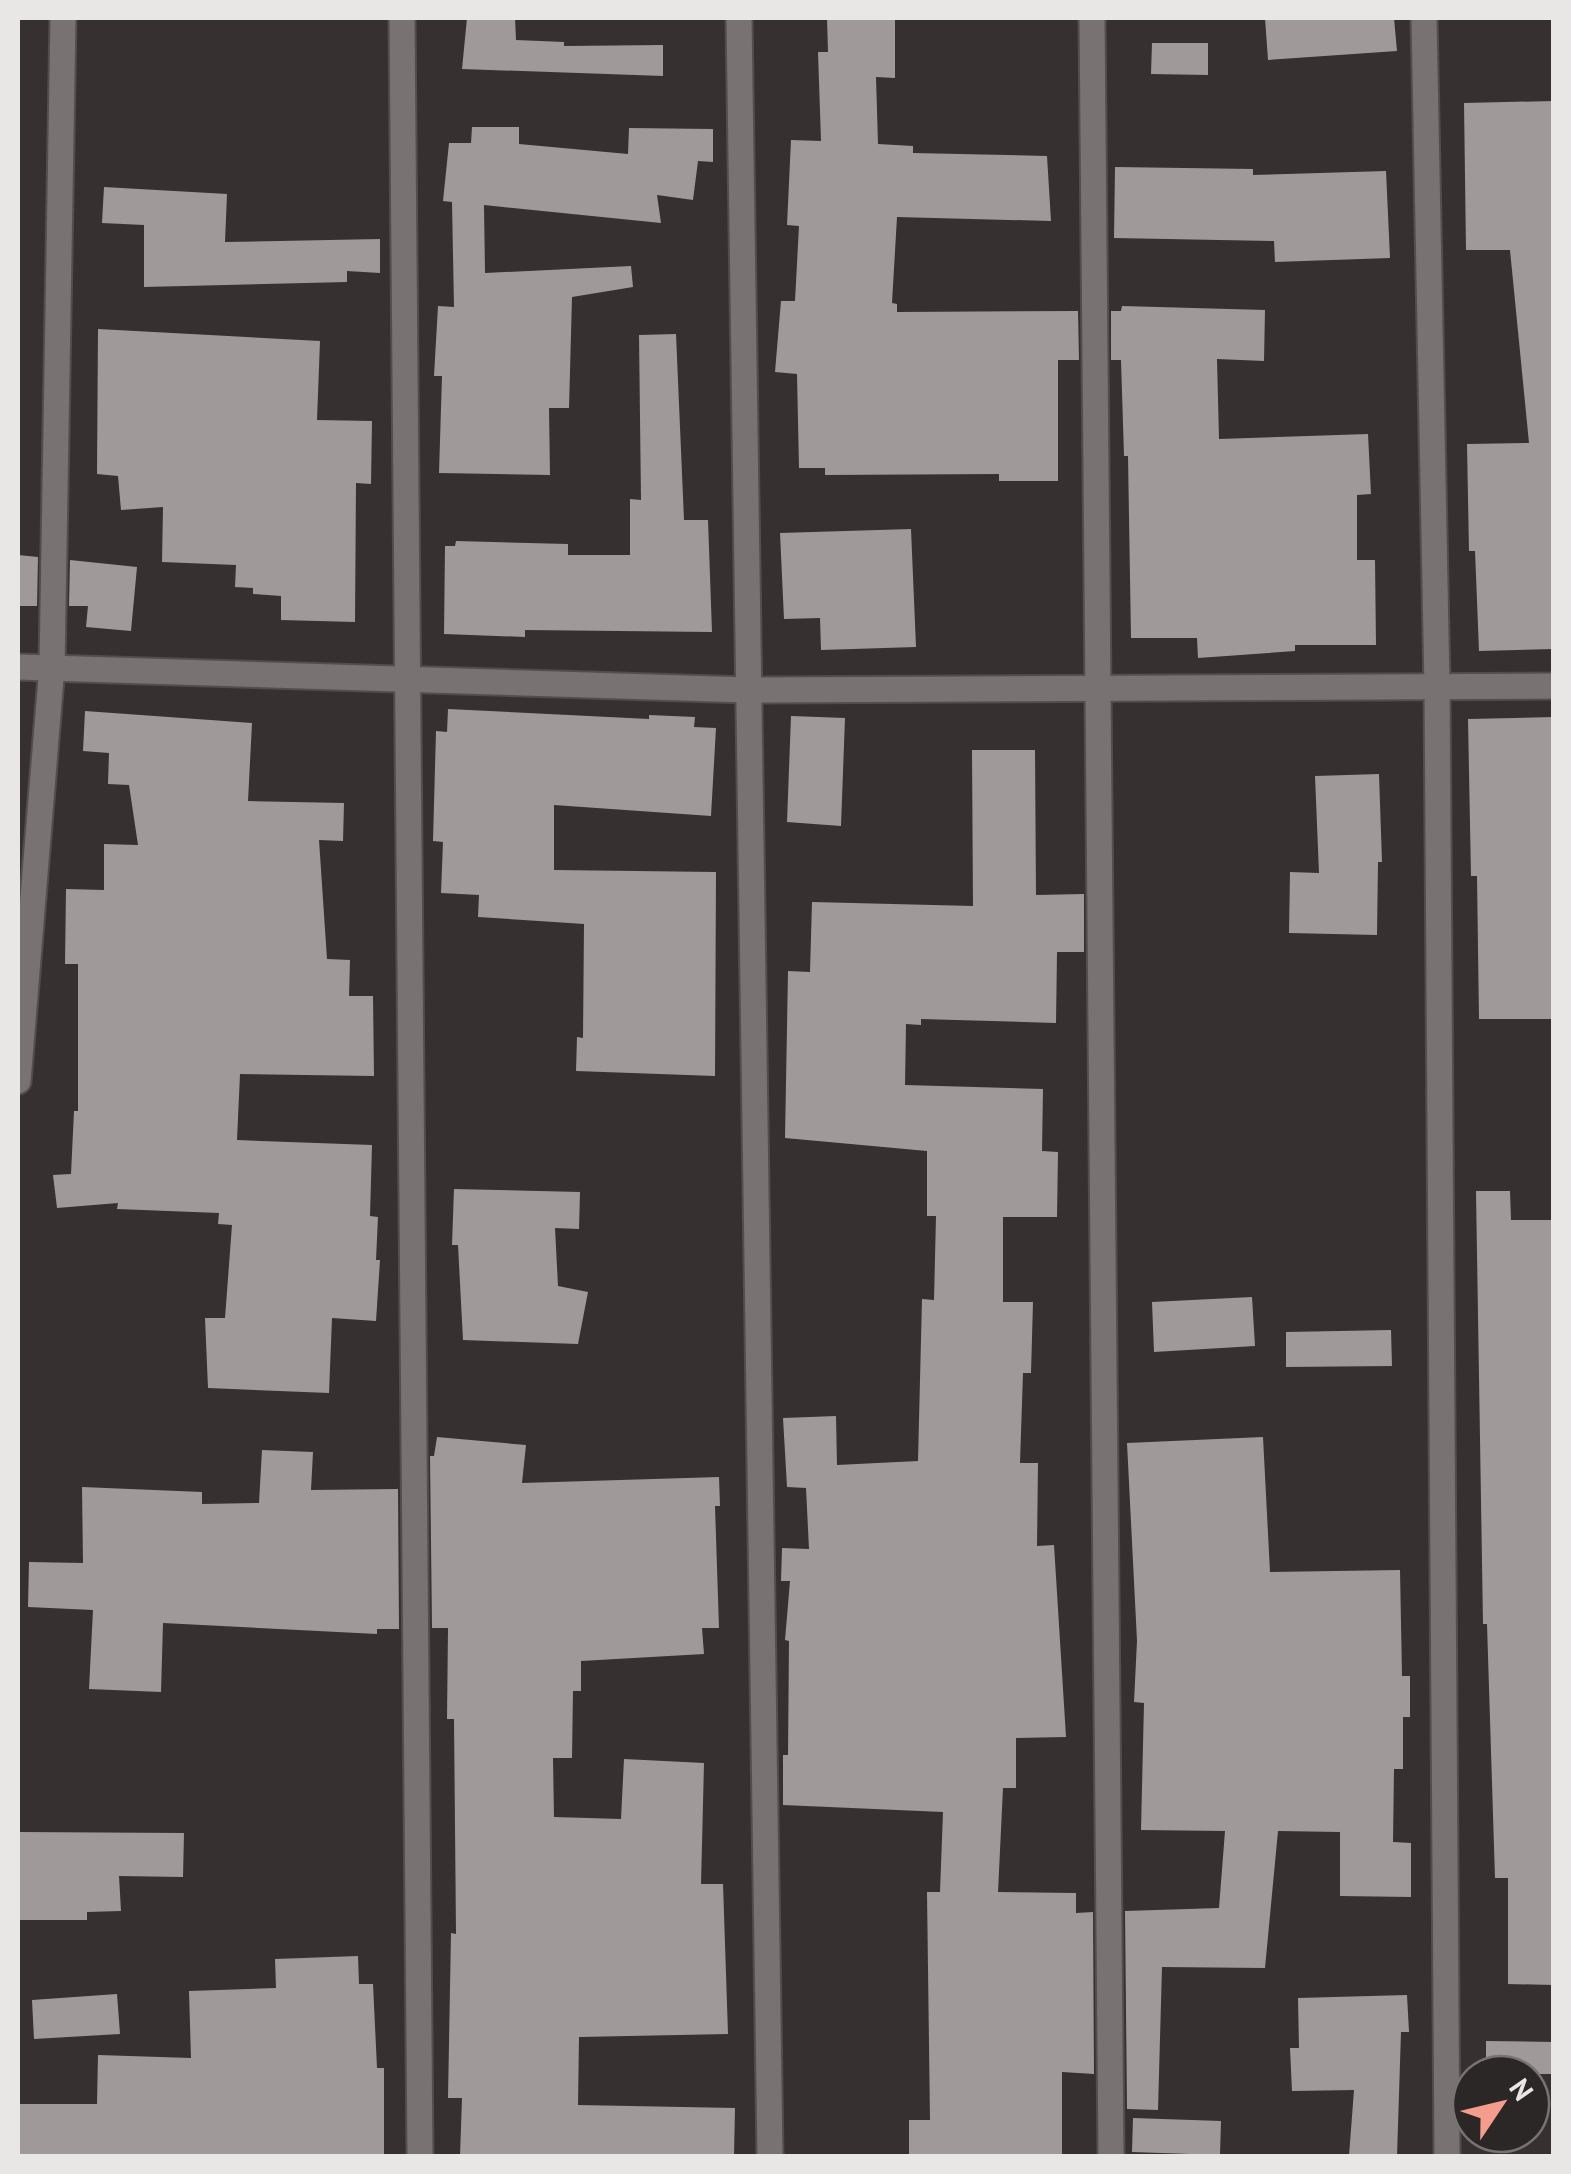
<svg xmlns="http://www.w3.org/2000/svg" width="1571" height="2174" font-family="'PT Sans',sans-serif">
	<rect width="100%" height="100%" fill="#363130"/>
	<path fill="#9f9a99" d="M467,18H515L516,40L564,42V46L663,45V76L462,69Z
		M827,18H895V78L876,77L878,144L913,146V153L1047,156L1051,221L897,217L892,303L897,304V312L1078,311L1079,360H1058V481H999V474L825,475V468H799L797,374L775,372L781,301H795L799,226L787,225L791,140L821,141L818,52H828Z
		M1265,18H1394L1397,51L1268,60Z
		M1152,43H1208V75L1151,74Z
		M1554,101V649L1479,651L1475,551H1469L1467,444L1529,443L1510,250H1466L1464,103Z
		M472,127H519V144L628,154L629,128L713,129V162L698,161L693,200L657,195L661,223L484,205L485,273L631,266L633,287L572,297L569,408H549L550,475L439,473L442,376H434L438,306L454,307L452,202L443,201L449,143H471Z
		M1115,167L1253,169V175L1386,171L1390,258L1275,262L1274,241L1114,238Z
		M104,187L227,194L225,242L380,239V273L347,271V282L144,287V225L102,223Z
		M1122,306L1265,310L1264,361L1217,359L1219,439L1368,434L1371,494L1357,495V560H1375L1376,645H1295V651L1198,658L1197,638H1131L1128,456H1124L1121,360H1111V311H1121Z
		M98,329L320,341L317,420L372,421L371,484L356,483L355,622L281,620V596L253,594V588L235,587L236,565L162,562L163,507L121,510L118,476L97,474Z
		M676,334L684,520H708L712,632L525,630V637L444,634L445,546H455L456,541L568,544V555H630V499L641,500L639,335Z
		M911,529L916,647L821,650L820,618L784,619L780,533Z
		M18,555L38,557L37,606H18Z
		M70,560L137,567L131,631L86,627L88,606H69Z
		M448,709L649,719V715L695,717L694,727L716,728L711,816L554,805V870L716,872L715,1076L576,1071L577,1037L583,1038L584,924L478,917L479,895L441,893L443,842L433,841L436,731L447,732Z
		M85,711L252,723L248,801L344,803L343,841L319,840L327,959L350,960L349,996H373L374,1076L240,1074L237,1140L372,1145L370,1216L378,1217L376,1260H380L376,1321L332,1318L329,1393L208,1388L205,1318H225L232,1225L218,1224L219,1213L117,1209L118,1203L57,1208L53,1175L71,1174L74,1111H78V964H65L66,889L104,890V844L138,845L129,785L108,784L109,753L83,751Z
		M791,716L845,718L841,826L787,822Z
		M1554,717V1019H1479L1477,876H1471L1468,719Z
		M972,750H1035L1036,895L1084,894V952H1057L1056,1023L921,1019V1025L906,1024L905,1085L1043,1089L1042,1151L1058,1152L1057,1217H1003V1302H1033L1031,1373H1023L1020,1463H1038L1037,1546L1054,1545L1066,1737L1016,1738V1788H1003L998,1892L1076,1893V1913L1093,1912L1094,2074L1062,2072V2156H909V2120H930L927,1892H940L943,1812L783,1805V1755H788L789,1641L785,1640L790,1581H781L782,1548L809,1549L806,1488L787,1487L783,1418L836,1416L837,1465L918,1461L922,1299L934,1300L936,1216H927V1151L785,1138L788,971L810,972L812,902L973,906Z
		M1379,774L1382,862H1378L1377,935L1289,933L1290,872L1319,873L1315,776Z
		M454,1189L580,1192L579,1229L555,1228L558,1286L588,1292L578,1344L463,1340L458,1245H452Z
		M1476,1191H1510L1511,1220H1554V1985L1508,1984V1878H1495L1487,1624H1483Z
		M1252,1297L1255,1346L1154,1352L1152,1302Z
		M1391,1330L1392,1366L1286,1367V1332Z
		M437,1437L526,1445L522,1483L719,1477L720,1506H715L719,1628H702L704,1654L581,1661V1691H573L572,1758H553L554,1817L621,1819L624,1759L704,1763L701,1884H723L728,2034L579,2037L578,2105L735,2108L734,2156H460L462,2098H448L451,1933L456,1934L454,1719H447L448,1628H432L430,1456H434Z
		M1263,1437L1270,1572L1400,1570L1402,1676H1410V1717H1403V1769H1394L1393,1842L1411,1843V1897L1340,1896V1832L1278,1831L1265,1968L1162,1967L1158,2110L1127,2109L1125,1911L1219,1908L1225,1831L1141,1830L1144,1703L1134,1702L1137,1641L1127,1443Z
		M262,1450L313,1452L311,1490L398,1489L399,1629H377V1634L163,1623L161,1692L89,1689L93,1610L28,1607L29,1562L83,1563L82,1487L202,1492V1504L259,1503Z
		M18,1832L184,1833L183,1877L119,1876L121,1911L87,1912V1920H18Z
		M358,1956L359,1984H373L377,2068H384V2156H18V2104H97L98,2055L191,2058L189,1991L276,1988L275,1959Z
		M117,1994L120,2034L34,2039L32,2000Z
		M1407,1995L1409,2032H1401L1397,2156H1349L1354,2090L1292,2091L1290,2048H1299L1298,1998Z
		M1486,2041L1554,2042V2074H1486Z
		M1133,2118L1221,2121L1220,2155L1132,2152Z"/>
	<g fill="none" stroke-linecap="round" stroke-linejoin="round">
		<g stroke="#524e4e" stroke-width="29">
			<path id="minor" d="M402,18L420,2156
				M739,18L770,2156
				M1092,18L1111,2156
				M1424,18L1437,687L1447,2156
				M18,1081L52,666L63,18"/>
		</g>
		<g stroke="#524e4e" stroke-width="29">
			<path id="tertiary" d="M18,667L747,690L1554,686"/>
		</g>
		<use href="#minor" stroke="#787372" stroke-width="25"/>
		<use href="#tertiary" stroke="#787372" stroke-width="25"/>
	</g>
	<rect width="1571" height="2174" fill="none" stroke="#e9e6e6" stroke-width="40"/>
	<g transform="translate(1501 2104) rotate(55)"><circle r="48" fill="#2b2727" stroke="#777373" stroke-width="2.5"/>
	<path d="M0-8L18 38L0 25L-18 38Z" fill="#f49d8d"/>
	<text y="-15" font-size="28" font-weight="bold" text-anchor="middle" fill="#e9e6e6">N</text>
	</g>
</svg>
